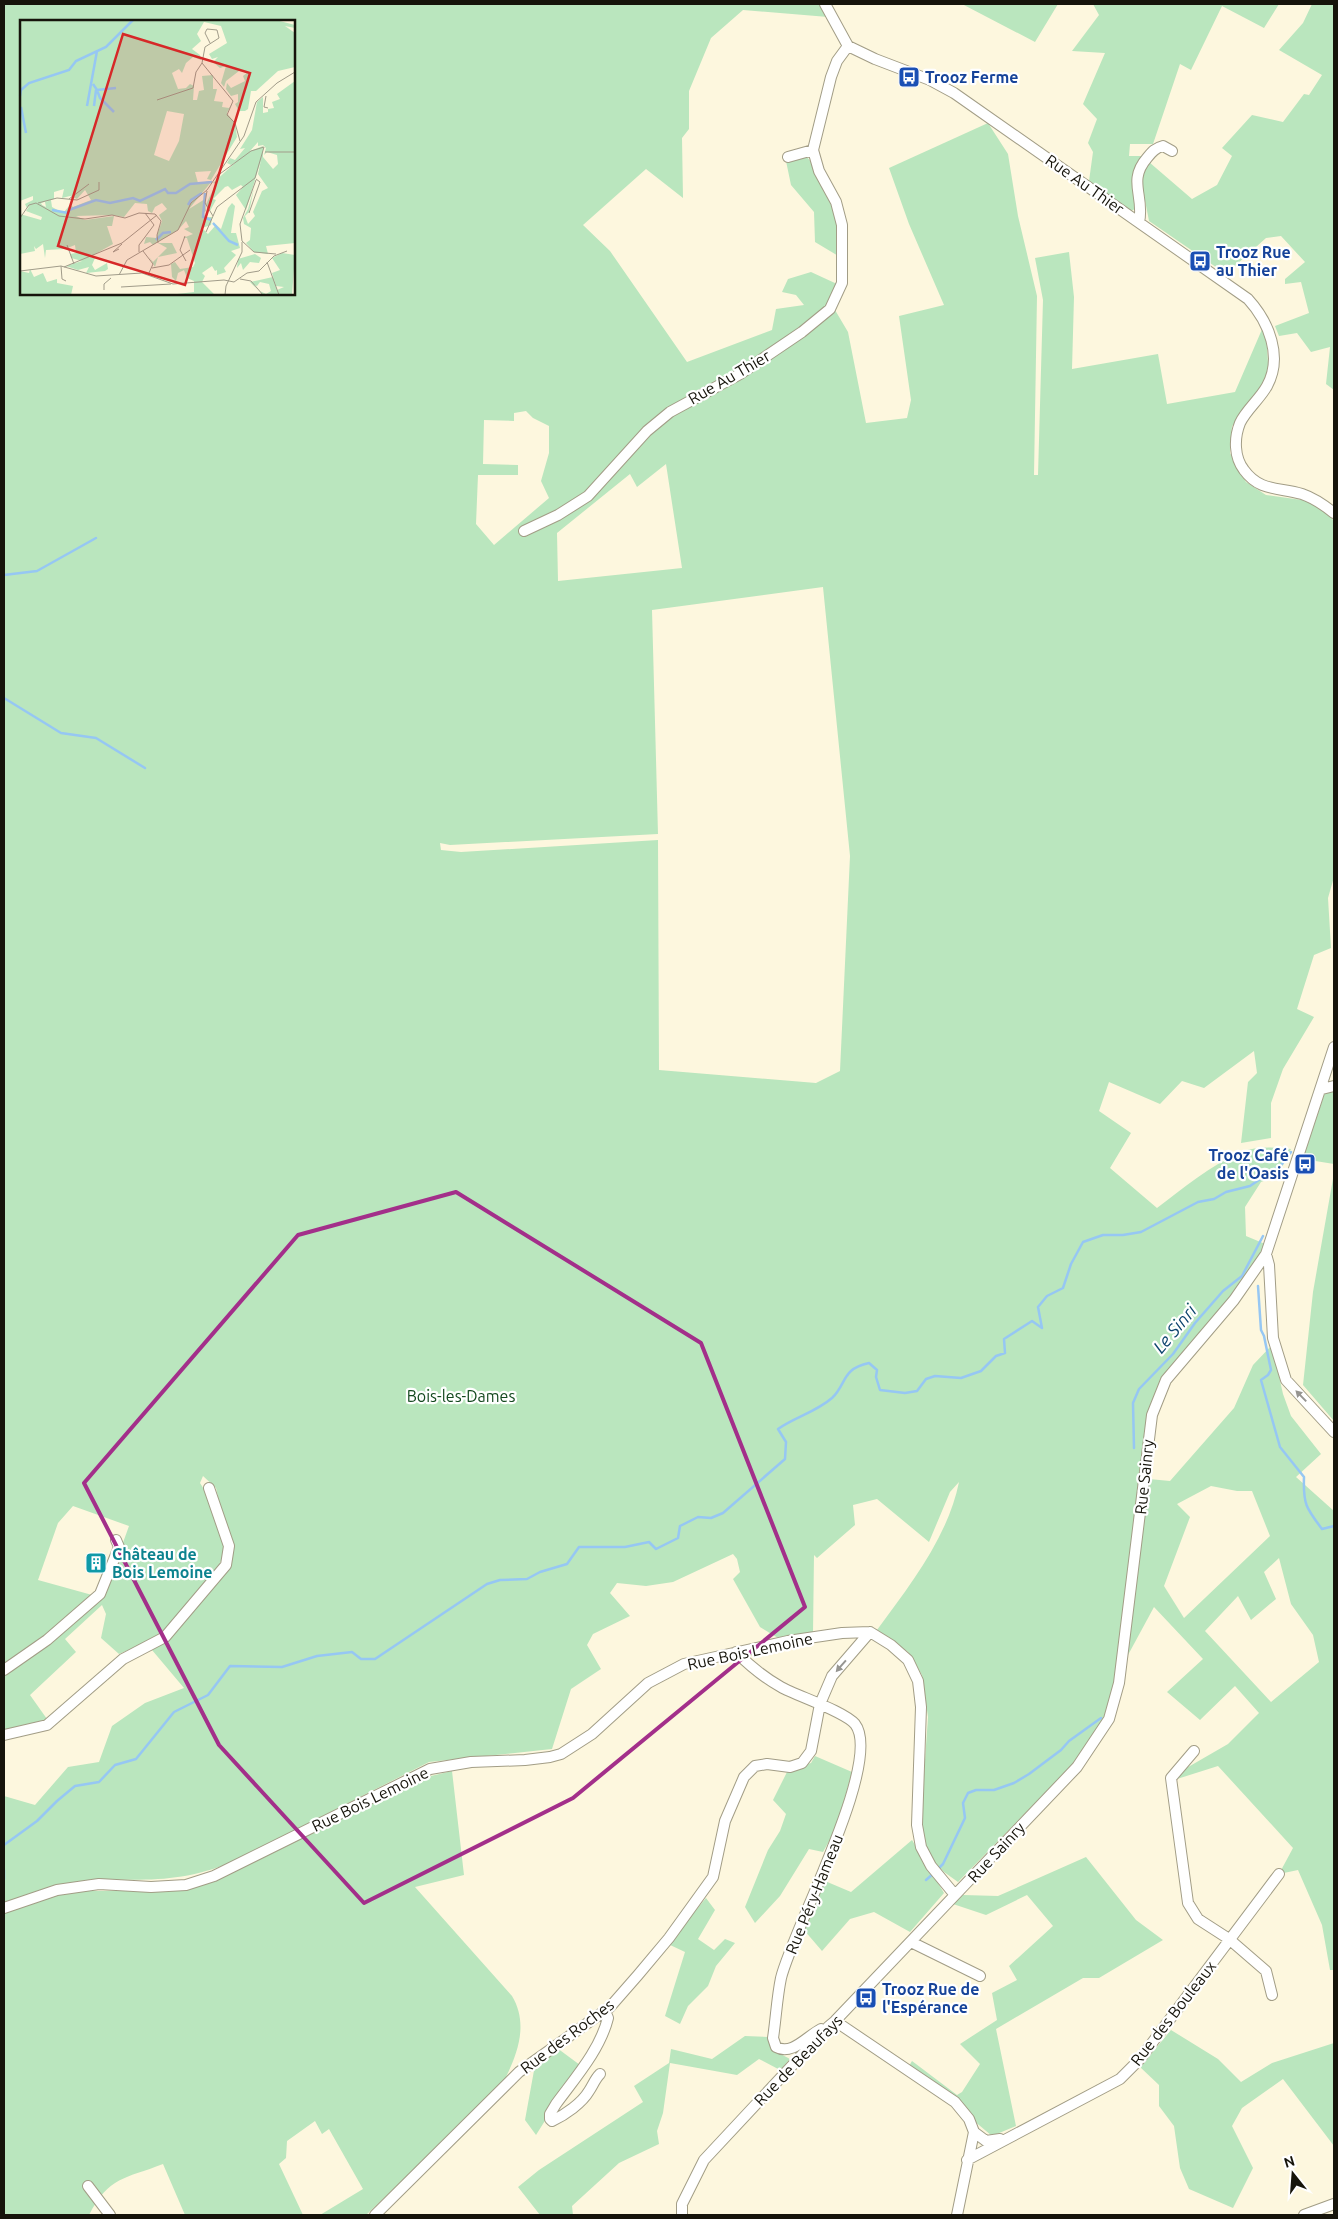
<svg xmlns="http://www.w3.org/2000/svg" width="1338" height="2219" font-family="Ubuntu,sans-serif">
	<rect width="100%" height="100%" fill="#fdf7de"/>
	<path fill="#bae6be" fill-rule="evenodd" d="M4,4H822L828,17L743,10L711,38L689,91V129L682,138L683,198L646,169L583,225L610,251L687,362L772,330L776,309L804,305L796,295L782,292L788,279L811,272L837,284L835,310L848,332L866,423L907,418L911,400L899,316L944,305L909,224L889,168L988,123L1008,154L1018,216L1037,296L1034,475H1038L1043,300L1035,258L1069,252L1074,297L1072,369L1158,354L1167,404L1235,392L1263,327L1266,333L1269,378L1246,412L1232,426L1230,453L1246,482L1266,495L1309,501L1327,513L1334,521V877L1328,898L1331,948L1314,955L1297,1009L1314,1017L1283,1069L1271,1103V1138L1241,1143L1248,1082L1257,1073L1254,1051L1204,1088L1182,1081L1160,1104L1109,1082L1099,1111L1131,1133L1110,1168L1157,1208C1183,1188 1211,1165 1241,1152C1256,1146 1275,1147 1291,1149L1278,1175L1261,1182L1245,1207L1246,1236L1270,1246L1166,1380L1152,1415L1142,1451L1123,1646L1104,1720L1075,1762L958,1882L944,1872L928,1856L920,1831L928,1717L922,1675L908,1652L877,1630C910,1585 948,1537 959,1482L950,1492L929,1542L877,1499L853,1505L855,1525L817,1558L814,1555L813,1633L778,1638L760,1627L733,1579L740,1572L737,1559L733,1554L673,1582L646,1586L617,1583L610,1593L630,1616L593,1634L587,1645L601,1669L571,1689L552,1749L429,1762L232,1862C181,1883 145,1880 90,1879L92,1891L185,1890L414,1780L452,1771L464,1875L415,1887L512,1996C530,2026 516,2058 501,2087L366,2215H320L363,2189L329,2129L322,2134L315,2121L287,2141L286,2158L279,2164L303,2215H185L163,2164C125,2179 109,2176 89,2215H4V1796L35,1805L68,1767L99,1762L112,1726L145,1703L184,1688L152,1650L232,1563L216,1488L203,1476L200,1483L212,1502L226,1549L217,1570L160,1636L119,1654L101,1638L106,1614L102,1605L65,1639L76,1652L30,1695L47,1719L4,1732ZM21,21H294V294H21ZM526,411L533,418L549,426V453L541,481L549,498L494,545L476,524L478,475H518V465L483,464L484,420L514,421V413ZM666,464L682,568L558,581L557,533L630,474L637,487ZM823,587L850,856L840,1071L816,1083L659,1070L658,840L461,852L441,850L440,843L450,845L658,834L652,610ZM73,1506L129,1526L103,1598L38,1580L58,1523Z
		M962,4H1058L1035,42Z
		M1093,4H1279L1264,28L1222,6L1191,70L1180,64L1153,144H1130L1129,156H1143L1133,176L1137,208L1129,212L1089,181L1093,152L1088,143L1097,119L1083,104L1105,53L1072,51L1099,15Z
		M1312,4H1334V390L1326,384L1330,347L1311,352L1297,333L1279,336L1275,326L1309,313L1301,282L1285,284V279L1305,262L1281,236L1266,238L1226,274L1149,221L1141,180L1149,162L1192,199L1217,185L1232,156L1222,148L1252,115L1283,122L1304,94L1309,95L1322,75L1279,50L1303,23Z
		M806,156L833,187L841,216L840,257L815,242L814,212L791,185L786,161L790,162Z
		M1334,1090V1164L1303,1159L1325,1092Z
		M1334,1173V1421L1303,1385L1313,1292Z
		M1272,1345L1283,1394L1291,1416L1321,1454L1296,1477L1334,1511V1970H1330L1322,1925L1298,1870L1279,1874L1293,1848L1218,1766L1177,1779L1183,1770L1228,1744L1259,1713L1235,1686L1200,1720L1167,1692L1203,1659L1154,1607L1128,1655L1130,1621L1149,1479L1170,1481L1234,1408L1253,1365ZM1211,1486L1237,1491H1252L1270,1536L1184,1618L1164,1586L1190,1517L1177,1504ZM1279,1558L1291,1604L1313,1635L1319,1662L1271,1702L1205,1631L1238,1596L1251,1620L1276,1599L1264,1572Z
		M815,1756L852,1772L836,1829L823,1852L809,1849L780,1896L755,1923L745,1907L768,1850L780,1831L786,1814L773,1800L788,1770L811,1763Z
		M912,1840L944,1893L910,1932L874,1912L850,1919L822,1951L804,1930L825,1881L851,1892Z
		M1086,1857L1136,1920L1163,1940L1099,1978H1083L996,2029L1016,2126L992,2136L909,2066L912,2061L957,2095L962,2092L980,2064L960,2044L997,2020L992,1993L1017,1980L1009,1966L1053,1926L1027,1895L986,1915L953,1904L963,1895L998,1896Z
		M706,1898L715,1910L698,1939L714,1950L725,1939L735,1943L716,1966L708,1986L688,2006L680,2024L665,2016L685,1952L668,1944Z
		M1171,2030L1218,2059L1241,2082L1272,2063L1334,2043V2146L1283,2079L1242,2108L1232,2126L1253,2168L1233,2208L1189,2189L1180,2168L1174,2126L1159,2106V2085L1140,2067Z
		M745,2036L769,2037L775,2051L790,2059L780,2070L759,2059L737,2075L670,2063L663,2113L657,2131L659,2144L619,2163L572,2206L573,2215H540L518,2187L539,2170L643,2102L634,2086L669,2063L671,2049L712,2059Z
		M557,2048L580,2065L536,2135L525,2120L535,2065Z"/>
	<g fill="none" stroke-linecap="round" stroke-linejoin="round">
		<path stroke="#96c7f3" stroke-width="2.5" d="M4,575L37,571L96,538
			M4,698L61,733L96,738L145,768
			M1258,1286L1261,1330L1264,1336L1271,1370L1268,1375L1261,1380L1280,1447L1304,1477C1303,1504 1306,1508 1322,1529L1334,1526
			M1134,1448L1133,1403L1139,1389L1173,1354L1195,1323L1223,1291L1242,1276L1263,1236
			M4,1845L37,1821L57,1801L75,1786L99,1782L115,1765L136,1759L174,1712L208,1695L230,1666L282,1667L317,1656L352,1652L361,1659H375L487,1584L500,1580L527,1579L540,1572L567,1564L579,1547H625L649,1542L656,1549L678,1538L680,1526L698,1517L711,1518L723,1513L785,1459L786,1442L778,1429C795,1417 816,1412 832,1398C847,1384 841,1369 869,1363L877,1370L876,1377L880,1390L905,1393L917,1391L926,1379L935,1376L961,1378L981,1371L996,1356L1005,1353L1004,1339L1032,1321L1042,1328L1038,1307L1047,1296L1063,1288L1071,1264L1083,1242L1103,1235H1123L1141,1232L1198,1202L1214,1199L1226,1192L1250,1186L1282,1164L1291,1152
			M938,1869L943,1864L965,1818L963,1803L968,1793L976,1790H994L1014,1783L1029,1774L1061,1750L1069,1741L1101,1718
			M4,1870V1879
			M926,1880L934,1873"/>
		<g stroke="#a29d86" stroke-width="12">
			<path id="minor" d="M825,4L848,46L875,59L930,80L954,93L1248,299C1269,322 1283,357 1267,386C1260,399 1246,410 1240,423C1234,438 1234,457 1244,470C1260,492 1279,487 1302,494C1314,498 1324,505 1334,513
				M788,157L813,150
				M1139,222C1145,197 1127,181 1147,158C1152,152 1155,148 1163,146L1172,151
				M524,531L558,515L588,496L647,431L670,412L740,374L802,332L830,309L842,283V225L836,202L819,171L813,150L831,77L837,61L848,46
				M1322,1089L1334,1086
				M1266,1254L1269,1265L1273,1338L1286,1380L1334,1432
				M736,1652C750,1666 763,1677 781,1687C797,1696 844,1711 855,1724C884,1761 792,1931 781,1978C777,1997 776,2018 773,2038L776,2047C792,2056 807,2036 821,2029
				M4,1670L47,1640L100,1594L119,1547L116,1540
				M4,1735L47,1725L123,1659L165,1637L226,1565L229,1546L209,1488
				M1194,1751L1171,1778L1188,1903L1198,1919L1229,1939L1266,1971L1272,1995
				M4,1908L57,1890L99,1884L151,1887L186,1885L214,1876L430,1769L471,1762L525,1760L550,1757L561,1754L592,1734L648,1683L684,1664L788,1641L842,1633L870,1632L891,1645L908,1660L918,1681L921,1707L917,1825L921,1847L931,1866L955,1895
				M911,1942L980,1976
				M835,2021L955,2102L969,2119L974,2132L957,2215
				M600,2074C595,2079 593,2085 589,2091C582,2103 565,2115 552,2121L550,2119V2114L556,2104C575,2078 600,2050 608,2018L605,2011
				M974,2132L986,2141L1000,2139
				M967,2160L1120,2079L1140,2059L1279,1874
				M88,2186L110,2215
				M375,2215L519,2072L610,2007L638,1975L669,1938L713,1877L725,1821L744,1777L755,1766L767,1764L790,1767L802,1763L811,1751L820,1704L832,1676L870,1632
				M682,2215V2204L704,2160L829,2026L835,2021L1077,1767L1109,1719L1119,1683L1152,1415L1166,1380L1234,1300L1266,1254L1334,1047
				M1304,2215L1334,2204"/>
		</g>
		<use href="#minor" stroke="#fff" stroke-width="10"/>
	</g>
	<defs><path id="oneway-solid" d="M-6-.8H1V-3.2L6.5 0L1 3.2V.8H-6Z" transform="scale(1.25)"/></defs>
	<g fill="#969591">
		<use href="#oneway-solid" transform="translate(1301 1396) rotate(-134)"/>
		<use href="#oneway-solid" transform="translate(841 1666) rotate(131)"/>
	</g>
	<path fill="none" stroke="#a32f8a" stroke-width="4" stroke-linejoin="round" d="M456,1192L701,1343L805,1607L573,1798L364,1903L219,1745L84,1483L298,1235Z"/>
	<defs>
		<g id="bus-square" transform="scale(1.125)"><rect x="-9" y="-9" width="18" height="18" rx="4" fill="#1a4fb4" stroke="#fff"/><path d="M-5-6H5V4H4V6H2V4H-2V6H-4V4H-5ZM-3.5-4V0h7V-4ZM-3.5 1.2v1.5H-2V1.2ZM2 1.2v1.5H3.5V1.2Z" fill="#fff"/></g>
		<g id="building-square" transform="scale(1.125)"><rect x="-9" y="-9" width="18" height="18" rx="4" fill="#0f9aa8" stroke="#fff"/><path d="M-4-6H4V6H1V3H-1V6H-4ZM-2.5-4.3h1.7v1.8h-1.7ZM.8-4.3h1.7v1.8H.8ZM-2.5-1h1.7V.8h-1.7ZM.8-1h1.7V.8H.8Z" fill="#fff"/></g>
	</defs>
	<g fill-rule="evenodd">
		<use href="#bus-square" x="909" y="77"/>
		<use href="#bus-square" x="1200" y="261"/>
		<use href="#bus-square" x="1305" y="1164"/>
		<use href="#building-square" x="96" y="1563"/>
		<use href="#bus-square" x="866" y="1998"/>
	</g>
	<g text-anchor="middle" stroke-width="4.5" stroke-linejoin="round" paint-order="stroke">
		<g font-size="16" font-weight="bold" fill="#164399" stroke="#fff" text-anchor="start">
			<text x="925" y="83">Trooz Ferme</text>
			<text x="1216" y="258">Trooz Rue<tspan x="1216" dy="18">au Thier</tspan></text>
			<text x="1289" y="1161" text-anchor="end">Trooz Café<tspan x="1289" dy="18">de l'Oasis</tspan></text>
			<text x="882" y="1995">Trooz Rue de<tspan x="882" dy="18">l'Espérance</tspan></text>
		</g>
		<g font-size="16" fill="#16140b" stroke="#fff">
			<text transform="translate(1085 184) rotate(35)" y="6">Rue Au Thier</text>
			<text transform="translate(729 377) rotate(-30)" y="6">Rue Au Thier</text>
			<text transform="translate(1144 1477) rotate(-84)" y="6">Rue Sainry</text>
			<text transform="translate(750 1651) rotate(-12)" y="6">Rue Bois Lemoine</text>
			<text transform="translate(370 1799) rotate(-26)" y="6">Rue Bois Lemoine</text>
			<text transform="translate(996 1852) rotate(-47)" y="6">Rue Sainry</text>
			<text transform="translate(814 1894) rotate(-68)" y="6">Rue Péry-Hameau</text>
			<text transform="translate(1173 2013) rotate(-52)" y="6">Rue des Bouleaux</text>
			<text transform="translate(567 2036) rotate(-37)" y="6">Rue des Roches</text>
			<text transform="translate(798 2060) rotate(-46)" y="6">Rue de Beaufays</text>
		</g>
		<g font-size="16" fill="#14491f" stroke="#fff">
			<text x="461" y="1402">Bois-les-Dames</text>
		</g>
		<g font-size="16" font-weight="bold" fill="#0d838f" stroke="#fff" text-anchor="start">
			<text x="112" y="1560">Château de<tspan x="112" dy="18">Bois Lemoine</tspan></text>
		</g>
		<g font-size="18" font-style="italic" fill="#0c446d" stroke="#fff">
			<text transform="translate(1175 1329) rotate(-50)" y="6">Le Sinri</text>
		</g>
	</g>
	<g transform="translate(20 20)">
		<rect width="275" height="275" fill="#fdf7de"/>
		<path d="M0,0H256L275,5V8L265,6L275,13V47L258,51L236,71H231L228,89L225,91H219L215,84L218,82V74L211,76L206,69L207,63L211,68L225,61L223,56L228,52L219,51L206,61L204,67L201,63L206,46L200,48L193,42L198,37L192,39L189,34L207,23L201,6L184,2L177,14L181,21L172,29L180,35L181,40L173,37L166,43L162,53L159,49L152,53L158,69L166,68L170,64L174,66L173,80H177L179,71L184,70L182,56L193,55V69H197L194,81L203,82L202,87L209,88L213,82L207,93L215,103L217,117L191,160L187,159L191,151L175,152L178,163L192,161L169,189L185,179L186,191L183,193L186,197H192L191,205L182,208L188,214L195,206L193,202L201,209L208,188L212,183L215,186L211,213H216L220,228L211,231L216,235L204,248L206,252L197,255V250L195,251L192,246L182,253L185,256L182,262L195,275H149L174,272V261L167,258L164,250L158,253L156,261L152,257L151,244L155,242L160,249L173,247L175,243L167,218H163L173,214L164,209L169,207L166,201L158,210L133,225L130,222L124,224L126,217L136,218L142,201L139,195L147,189L142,183L135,187L132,193L128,191L127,184L115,183L104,197L92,195L56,196L65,200L94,196L92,206H87L93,224L70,237L75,238L72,245L75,250L87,243L88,249L85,251L66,253L69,247L58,250L46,246L62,241L51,238L50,234L56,233L55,225L45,229L26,230L25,238L23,224L16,229L14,226L15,231L0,234V194L21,200L22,197L6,191L10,185L7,188L5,184L13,180V176L0,181ZM147,91L164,94L159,121L149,141L134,135ZM44,169L42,178L50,176L57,179L65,170L71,180L53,187L50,185L43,193L32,187L31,180L25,182L26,187L22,185L21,183L34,179V172ZM275,61V223L246,226L248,234L234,232L226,223L230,220L231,208L224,204L223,198L228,189L234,168L229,192L225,196L228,204L235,196L233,192L242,171L248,168L238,154L241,140L226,190L216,175L223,167L221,165L212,170L208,166L205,167L193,179L196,180L190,191L186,184L196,164L193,163L216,142L211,145L207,143L210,138L215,140L225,128L220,129L232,110L237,82L243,77V93L248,92V89L254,88L252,82L260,79L257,74ZM238,122V126L243,125L246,128L244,135L247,132L257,135L258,144L253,149L243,137V126L230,131ZM138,223H152L157,233L138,237L135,247L129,237L133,242L147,228ZM262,233L275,235L272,275H243L240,271L246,274L251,271L249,264L240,262L237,266L234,265L237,269L230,262L253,257L257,270L264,267L256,266L252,253L260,250L252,238ZM235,234L241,238L239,243L230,242L223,250L221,243L217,248L218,239ZM10,249L14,257L23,253L27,262L37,259V263L53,266L51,275H0V251L9,253Z" fill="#bae6be" fill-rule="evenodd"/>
		<path fill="none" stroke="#96c7f3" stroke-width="2.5" d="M73,64L77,70L96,68M77,70L80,78L94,92M0,76L1,70L9,63L49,50L56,41L86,27L113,0M67,86L77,31M74,86L76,70M1,87L6,113M185,173L183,197L191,200M168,185L171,180L182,173M32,190L48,193L49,190L76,180L90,183L113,178L120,181L145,169L148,173H156L170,164L192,162M193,203L209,221L218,225M136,220L143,213L151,212"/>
		<path fill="none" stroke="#a19c8a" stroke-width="1" d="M190,23L185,13L187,9L197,10L199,18L185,27L182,43L213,81L207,95L215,103L220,121M246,76L244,87L248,88M137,80L173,68L176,52L182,43M245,132H275M236,160L220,204L222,221L234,232L256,234M187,171L185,183L193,196M49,179L69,164M18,183L37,178L57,180L79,170V162M229,193L240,162L236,159M0,198L9,185L16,183L39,196L65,199L92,195L105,198L119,193L135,194L141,201L137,215L138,223M186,212L197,187L235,158L244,127L231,131L197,156M165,216L160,230L166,241M47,225L54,244M99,229L93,232L102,224M123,231L133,244L128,255M119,232V225L134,205L125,193M247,242L259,275M41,246L42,259L46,261M44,247L102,223L137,195M132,248L149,245L170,230M0,251L41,246L76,256L122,253L153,264L204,260L214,262L227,253L239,251L254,236L267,231M99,255L107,240L158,210L171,183L187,170L224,116L236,82L257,63L275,52M220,259L231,261L243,275M101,267L151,264M84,270V264L91,258M205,275L206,266L222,232V222"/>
		<path fill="#d62828" fill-opacity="0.15" stroke="#d62828" stroke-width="2.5" d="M103,14L230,53L165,265L38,226Z"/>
		<rect width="275" height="275" fill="none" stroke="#16140b" stroke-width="2.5"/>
	</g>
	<rect width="1338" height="2219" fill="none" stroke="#16140b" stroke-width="10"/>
	<g transform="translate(1293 2174) rotate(343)" stroke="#ffffff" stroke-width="4" paint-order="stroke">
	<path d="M0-4L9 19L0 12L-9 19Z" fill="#16140b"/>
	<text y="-8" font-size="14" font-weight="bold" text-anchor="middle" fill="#16140b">N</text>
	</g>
</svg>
